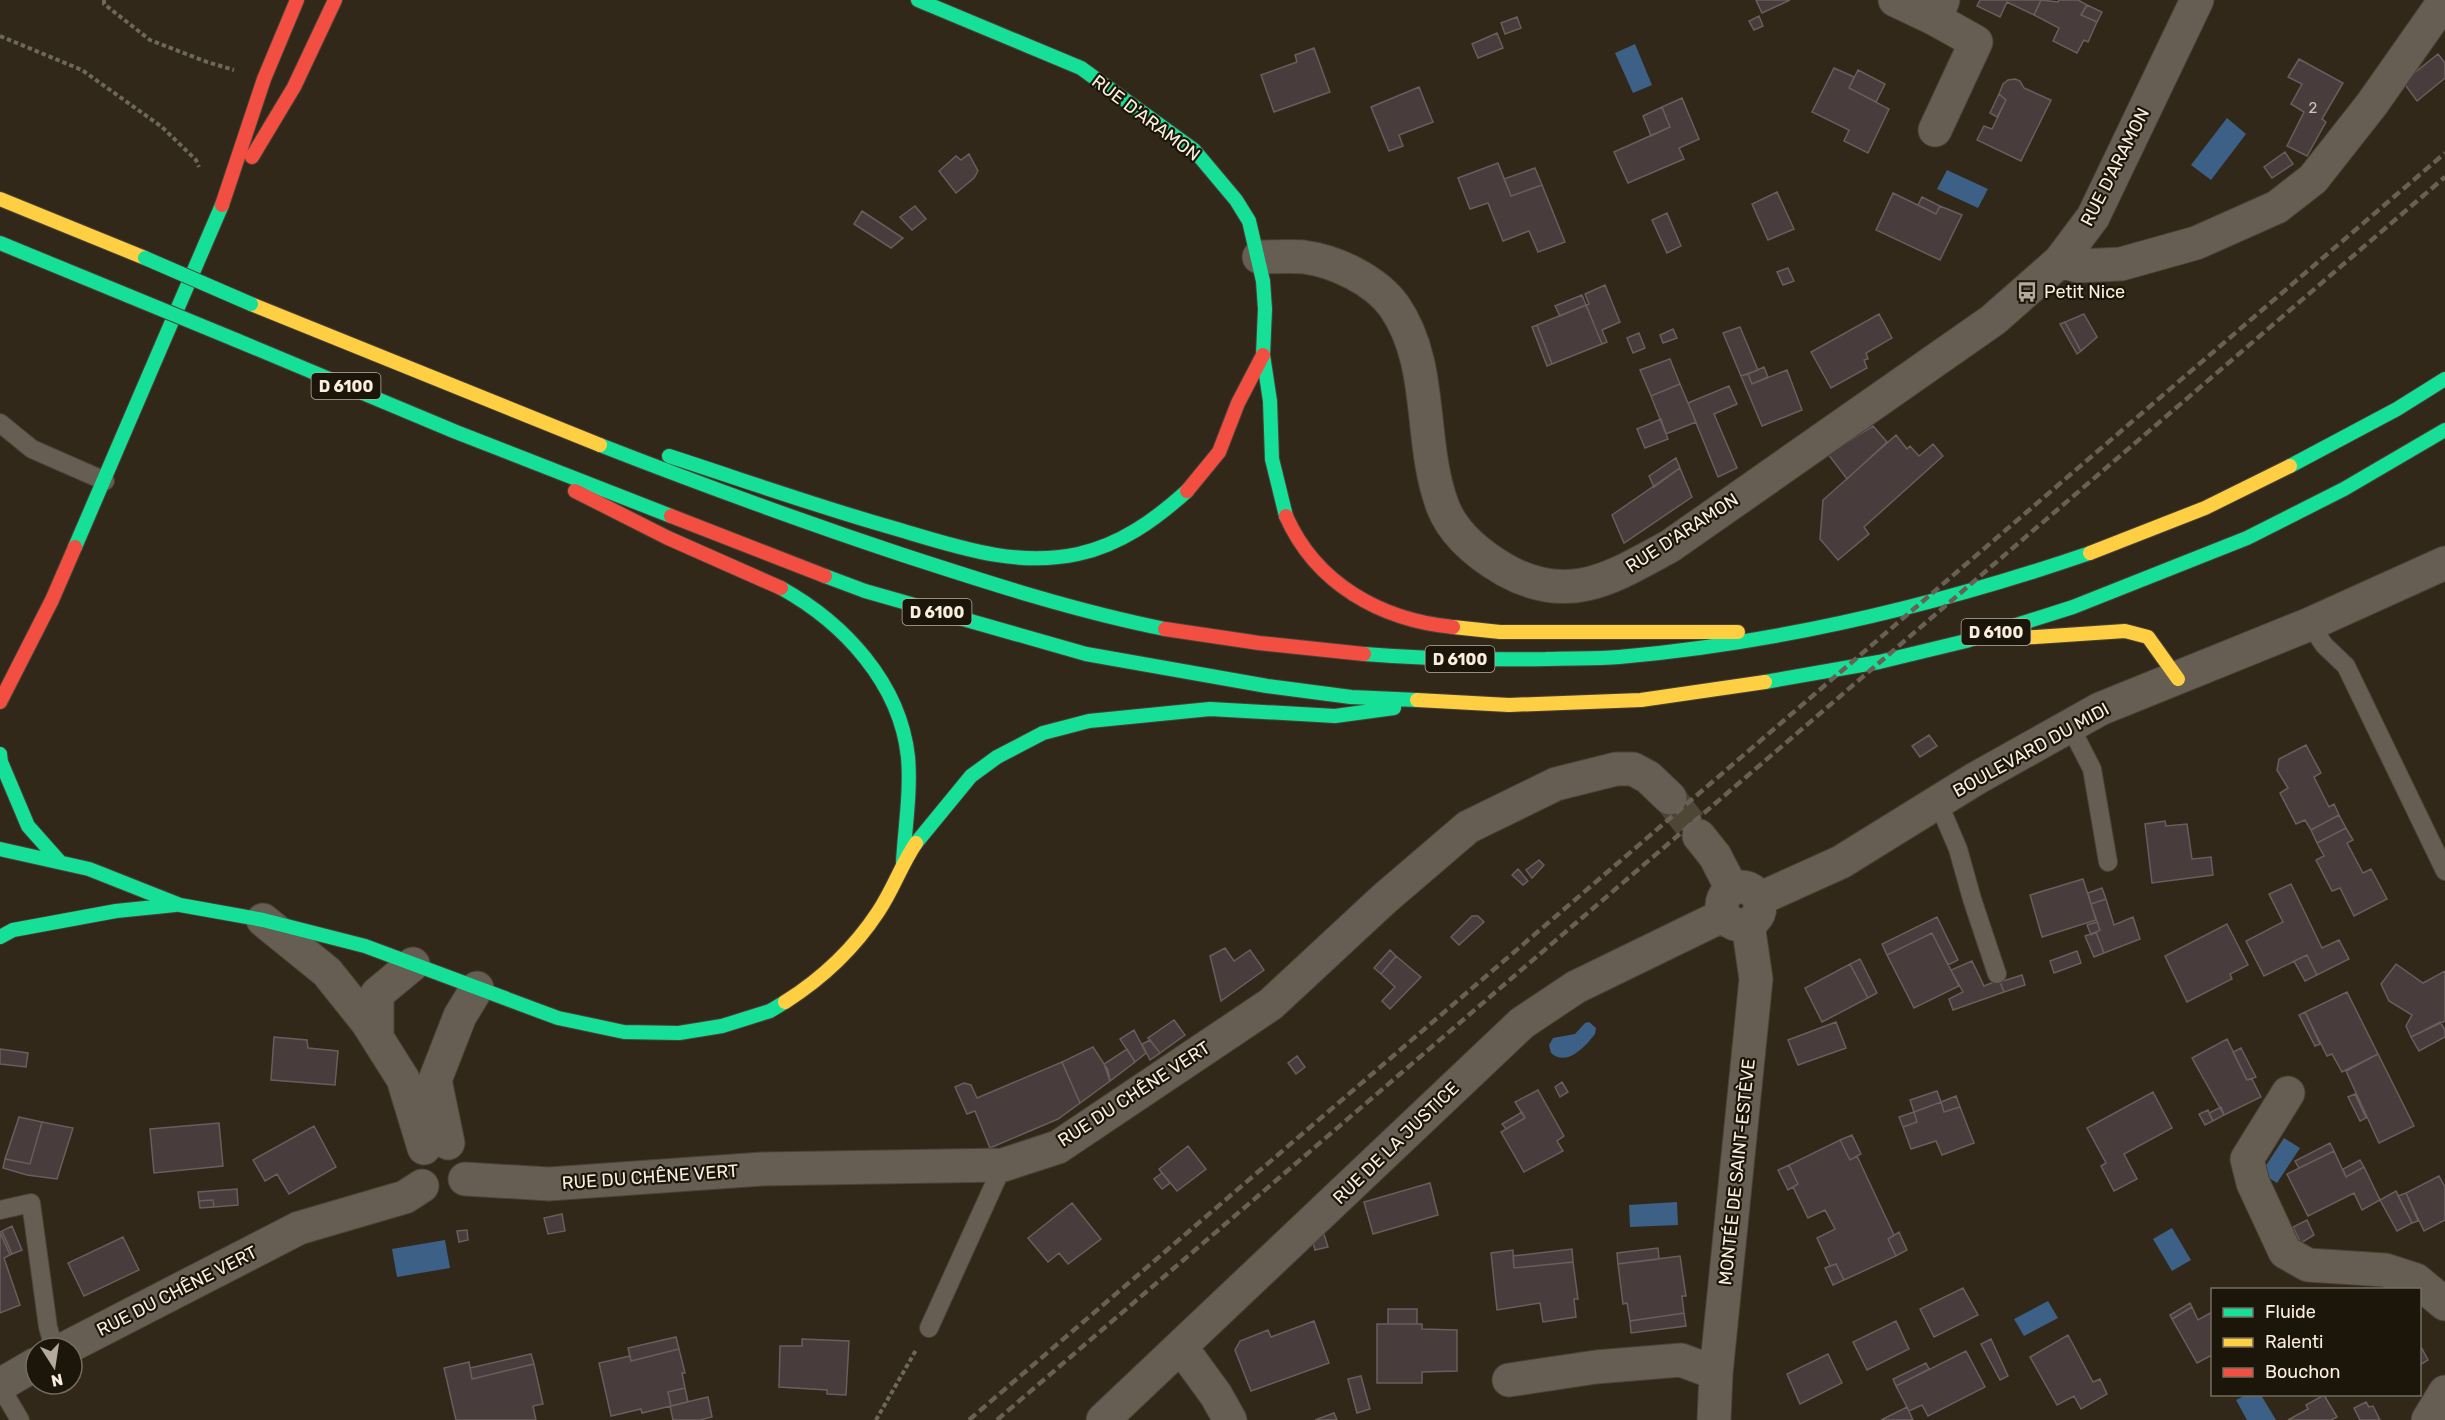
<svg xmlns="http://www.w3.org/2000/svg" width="2445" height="1420" font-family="Rubik,sans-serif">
	<rect width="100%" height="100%" fill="#312819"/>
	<path fill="#3d6087" d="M1635,44L1652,85L1633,93L1615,53Z
		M2227,118L2246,134L2211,180L2191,165Z
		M1947,170L1988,189L1978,208L1937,189Z
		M1589,1022L1596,1028L1595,1034C1585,1047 1567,1067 1551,1053L1549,1045L1553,1038L1575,1034L1585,1023Z
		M2284,1138L2300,1148L2277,1183L2261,1173Z
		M1677,1202L1678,1225L1630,1227L1629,1205Z
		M2172,1228L2191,1260L2172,1271L2153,1239Z
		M445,1240L450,1268L397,1277L392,1249Z
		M2048,1301L2058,1318L2024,1336L2014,1319Z
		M2246,1395H2261L2276,1420H2247L2236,1400Z"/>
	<path fill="#493c3d" stroke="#695e5c" stroke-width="1.5" d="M1756,0H1790L1762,13Z
		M1980,0H2041L2034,15L2007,2L2000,17L1977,6Z
		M2041,0L2058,2L2059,0H2078L2087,5L2081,15L2097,22L2088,42L2084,40L2077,53L2053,41L2059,28L2034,15Z
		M2087,5L2102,12L2097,22L2081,15Z
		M1759,16L1763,26L1754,30L1749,21Z
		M1517,17L1521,28L1505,34L1501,23Z
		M1497,33L1503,48L1478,58L1472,44Z
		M1314,48L1330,92L1274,112L1261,75L1297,62L1295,55Z
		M2438,54L2445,63V78L2417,101L2403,82Z
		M2299,59L2343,83L2322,119L2326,122L2307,156L2287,146L2304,112L2291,104L2302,84L2288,77Z
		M1834,68L1854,77L1849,88L1889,109L1868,153L1844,141L1849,130L1812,112Z
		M1858,70L1885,84L1876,102L1849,88Z
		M2015,79L2020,81L2024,88L2051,100L2021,161L1977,140L1984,126L1992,129L2006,100L1999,94L2003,84L2008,80Z
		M1419,87L1433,122L1399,135L1403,146L1389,151L1371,107Z
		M1999,94L2006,100L1997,117L1990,113Z
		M1682,98L1699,139L1679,148L1684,159L1628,183L1614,152L1670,127L1662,107Z
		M1662,107L1670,127L1651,136L1643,116Z
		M2285,152L2293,164L2272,178L2264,167Z
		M969,154L978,171L974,178L956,193L939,171L956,156L961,160Z
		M1498,163L1511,196L1542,185L1565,242L1538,252L1529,231L1503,241L1488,203L1470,209L1458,178Z
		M1535,168L1542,185L1511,196L1504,179Z
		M1777,192L1794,229L1768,240L1752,204Z
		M1893,193L1936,214L1940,206L1962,215L1940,260L1876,230Z
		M1922,197L1940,206L1936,214L1918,205Z
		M915,206L926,219L912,230L900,217Z
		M862,211L903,238L891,248L854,224Z
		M1667,213L1681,246L1667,253L1652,220Z
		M1788,268L1794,281L1783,285L1777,272Z
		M1605,285L1620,322L1602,330L1607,342L1602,344L1586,305L1589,304L1585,294Z
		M1582,295L1586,305L1560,316L1555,306Z
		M1586,305L1602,344L1552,364L1537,325Z
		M1879,314L1892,338L1866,353L1868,359L1864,360L1867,368L1831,388L1811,352Z
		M2084,314L2097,337L2081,351L2065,322Z
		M2065,322L2081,351L2077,354L2060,324Z
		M1537,325L1552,364L1547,366L1532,327Z
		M1740,327L1758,370L1741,376L1723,333Z
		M1673,329L1677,338L1663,343L1660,335Z
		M1639,333L1645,348L1633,353L1627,338Z
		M1670,359L1680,384L1651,396L1640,370Z
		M1764,367L1768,377L1752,384L1748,374Z
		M1787,370L1802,410L1762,426L1741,376L1748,374L1752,384Z
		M1680,384L1696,422L1666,434L1651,396Z
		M1729,386L1737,404L1714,414L1737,468L1718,477L1688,403Z
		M1661,419L1668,439L1645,448L1637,429Z
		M1873,426L1887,442L1847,479L1828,454Z
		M1896,435L1907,449L1910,446L1919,456L1933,444L1943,456L1864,527L1869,534L1838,560L1820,539L1823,500Z
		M1676,458L1680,468L1654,487L1649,476Z
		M1680,468L1692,497L1624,543L1612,515Z
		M1929,735L1937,746L1920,757L1912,746Z
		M2306,745L2321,773L2314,777L2329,807L2334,804L2339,815L2311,830L2305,820L2296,824L2280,793L2288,788L2277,770L2279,759Z
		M2339,815L2346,828L2317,843L2311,830Z
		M2165,821L2166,826L2187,824L2192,859L2211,857L2213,875L2152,883L2145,824Z
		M2346,828L2353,840L2347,843L2363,873L2371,869L2387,899L2354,916L2340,888L2332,891L2316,860L2324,856L2317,843Z
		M1539,860L1544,865L1532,878L1526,870Z
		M1518,869L1528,881L1523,885L1512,875Z
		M2083,879L2096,920L2042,937L2030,895Z
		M2291,884L2322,948L2339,940L2349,959L2317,975L2307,955L2264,976L2246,941L2283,922L2269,894Z
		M2102,888L2106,899L2091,904L2088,893Z
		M2106,899L2114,925L2133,917L2140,939L2104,953L2096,932L2100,930L2091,904Z
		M1472,916H1478L1484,922L1459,945L1451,937Z
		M1937,917L1958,960L1948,965L1932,933L1887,955L1882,944Z
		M2097,922L2100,930L2091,935L2087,925Z
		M2227,924L2248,965L2230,974L2232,979L2187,1002L2165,956Z
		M2096,932L2104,953L2094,957L2085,936Z
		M1932,933L1959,986L1914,1008L1887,955Z
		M1225,948L1234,961L1250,950L1264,970L1221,1001L1210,956Z
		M1390,950L1396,956L1381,974L1374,968Z
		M2077,951L2081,963L2054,973L2050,961Z
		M2307,955L2317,975L2305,981L2294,961Z
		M1396,956L1421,977L1390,1009L1382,1001L1395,987L1381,974Z
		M1860,959L1877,993L1868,998L1850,964Z
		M1972,961L1984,986L1999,980L2004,992L1953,1010L1949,999L1963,992L1951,970Z
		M1850,964L1868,998L1822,1022L1805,988Z
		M2396,964L2423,983L2445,971V1021L2411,1037L2406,1026L2412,1015L2389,1001L2381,984Z
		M2022,975L2025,985L2004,992L2000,982Z
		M2347,992L2378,1054L2342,1072L2332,1054L2327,1056L2305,1012Z
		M2305,1012L2320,1044L2315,1046L2299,1015Z
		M1174,1020L1185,1035L1160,1053L1148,1038Z
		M1836,1022L1846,1048L1798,1065L1788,1040Z
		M2440,1022L2445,1030V1037L2419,1051L2411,1037Z
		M1134,1030L1146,1053L1135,1062L1120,1039Z
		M274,1037L307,1040L308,1048L338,1051L335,1085L271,1080Z
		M2227,1039L2247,1080L2252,1079L2261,1097L2224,1115L2192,1058Z
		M1150,1040L1160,1053L1150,1060L1142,1044Z
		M1093,1047L1108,1070L1110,1081L1080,1103L1062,1062Z
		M2241,1048L2256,1077L2247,1080L2233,1052Z
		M0,1049L28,1053L26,1067L0,1064Z
		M1127,1049L1135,1062L1110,1081L1104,1064Z
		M2378,1054L2414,1126L2379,1143L2346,1071Z
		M1297,1056L1305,1067L1296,1074L1288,1063Z
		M1062,1062L1080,1103L1058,1119L990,1148L975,1111L967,1114L955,1087L964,1083L971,1085L977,1098Z
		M1562,1082L1568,1092L1560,1097L1555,1087Z
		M1538,1090L1564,1136L1557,1141L1563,1151L1524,1172L1501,1132L1525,1118L1515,1102Z
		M1937,1091L1941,1102L1914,1112L1910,1100Z
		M2153,1092L2172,1128L2124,1154L2137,1179L2114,1191L2101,1166L2106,1163L2087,1128Z
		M2355,1094L2366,1118L2360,1121L2348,1097Z
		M1956,1096L1960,1107L1944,1112L1941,1102Z
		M1941,1102L1944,1112L1960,1107L1974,1143L1942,1155L1936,1141L1911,1149L1903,1127L1917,1122L1914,1112Z
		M2221,1107L2224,1115L2213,1121L2209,1113Z
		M2208,1110L2213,1121L2205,1125L2199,1114Z
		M1522,1112L1525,1118L1506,1129L1502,1124Z
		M1914,1112L1917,1122L1903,1127L1899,1117Z
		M19,1117L42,1122L30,1164L5,1159Z
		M42,1122L73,1128L57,1179L27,1175L3,1168L5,1159L30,1164Z
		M219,1123L223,1166L154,1173L150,1129Z
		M314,1126L336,1167L289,1194L277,1174L265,1181L253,1160Z
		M1852,1135L1861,1154L1850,1160L1840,1140Z
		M1840,1140L1850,1160L1857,1156L1894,1235L1888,1239L1896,1256L1844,1280L1836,1264L1830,1266L1817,1238L1835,1229L1825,1210L1808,1218L1793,1187L1798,1184L1789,1165Z
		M2330,1143L2334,1151L2299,1168L2295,1161Z
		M1188,1146L1206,1169L1177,1191L1159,1169Z
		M2334,1151L2346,1177L2364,1167L2380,1200L2362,1210L2354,1193L2308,1216L2287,1174Z
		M2360,1160L2364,1167L2346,1177L2343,1169Z
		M1789,1165L1798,1184L1788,1190L1778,1170Z
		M1162,1173L1170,1183L1162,1189L1154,1179Z
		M2439,1176L2445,1187V1220L2424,1231L2406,1193Z
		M1430,1183L1438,1215L1373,1234L1364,1202Z
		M237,1189L238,1205L214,1207L213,1200L199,1201L198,1192Z
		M2396,1191L2412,1223L2397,1231L2380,1200Z
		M2406,1193L2418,1221L2412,1223L2398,1196Z
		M213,1200L214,1207L200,1208L199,1201Z
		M1072,1203L1101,1239L1068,1264L1059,1253L1048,1262L1028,1238Z
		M562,1214L565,1231L548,1234L544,1218Z
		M2307,1220L2314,1235L2301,1243L2293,1227Z
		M1321,1225L1328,1247L1315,1250L1311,1235Z
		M12,1226L22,1250L12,1254L2,1231Z
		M467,1230L468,1240L459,1242L457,1231Z
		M2,1231L12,1254L10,1255L0,1232Z
		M0,1232L10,1255L4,1258L20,1305L0,1313Z
		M1899,1232L1907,1250L1896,1256L1888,1239Z
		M123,1237L139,1270L84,1296L68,1263Z
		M1658,1248L1659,1259L1618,1264L1617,1253Z
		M1572,1249L1573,1262L1514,1268L1513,1256Z
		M1513,1250L1514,1268L1573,1262L1578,1299H1574L1576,1317L1543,1322L1540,1303L1497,1310L1491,1253Z
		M1680,1256L1686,1296H1682L1684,1313L1630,1321L1627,1303L1623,1304L1618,1264Z
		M1836,1264L1844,1280L1833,1285L1825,1268Z
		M1963,1288L1978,1315L1934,1337L1920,1309Z
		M2190,1303L2192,1307L2172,1319L2170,1315Z
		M2192,1307L2198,1320L2212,1312V1355L2197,1363L2172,1319Z
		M1388,1309H1417V1324H1388Z
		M1684,1313L1686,1326L1631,1333L1630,1321Z
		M1314,1321L1329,1363L1251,1391L1235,1350L1240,1341L1268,1330L1271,1337Z
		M1896,1321L1909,1349L1867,1370L1853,1342Z
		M1377,1324H1422V1329L1457,1330V1371L1422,1372V1383H1377Z
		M2068,1335L2093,1382L2100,1379L2107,1394L2081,1409L2074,1396L2057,1405L2030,1357Z
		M676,1337L679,1349L631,1361L628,1348Z
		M802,1339L849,1341L846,1395L827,1394V1390L779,1387L780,1346H802Z
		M1991,1339L2008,1376L2000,1380L1981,1344Z
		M2420,1345L2428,1360L2420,1365Z
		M679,1349L685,1373H682L685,1388L668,1392L671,1406L642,1413L641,1409L611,1416L599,1363L630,1356L631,1361Z
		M1966,1351L1985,1387L1928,1416L1922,1405L1909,1411L1896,1386Z
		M531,1354L534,1364L472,1379L470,1368Z
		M1828,1354L1842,1383L1800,1404L1787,1374Z
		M469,1362L472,1379L534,1364L543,1404L533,1406L536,1420H456L444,1368Z
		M1926,1363L1929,1369L1896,1386L1893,1379Z
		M1361,1376L1370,1409L1357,1413L1348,1379Z
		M685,1388L688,1402L671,1406L668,1392Z
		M2324,1395L2337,1417L2331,1420H2288L2308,1409L2306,1405Z
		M708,1397L712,1417L700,1420H673L670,1406Z
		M2366,1402L2369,1407L2373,1406L2380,1420H2360L2354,1408Z
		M1907,1407L1913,1420H1881Z
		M1334,1413L1337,1420H1315Z"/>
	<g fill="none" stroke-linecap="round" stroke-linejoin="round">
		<path stroke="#4f4637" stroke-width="33" stroke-dasharray="33 16" stroke-linecap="butt" d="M1670,798L1699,836"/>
		<g stroke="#4a4236" stroke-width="20">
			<path id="lane" d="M0,423L32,449L105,481
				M2310,624L2324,645L2346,666L2445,871
				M2070,726L2092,769L2108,862
				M1938,802L1958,849L1972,899L1997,974
				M0,1210L31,1203L48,1327L54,1348
				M929,1328L1003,1165
				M0,1386L20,1420"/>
		</g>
		<g stroke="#4a4236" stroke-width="35">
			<path id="street" d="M1895,0L1935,19L1943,0
				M1935,19L1976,42L1935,130
				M1259,257C1273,257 1289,256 1304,257C1335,261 1375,280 1394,306C1435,365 1418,442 1443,507C1454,535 1481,556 1505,570C1570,606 1613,577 1670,546L1993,320L2060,261L2093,217L2197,0
				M2060,261L2078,266L2121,264L2196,243L2277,207L2313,179L2372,104L2445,0
				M1699,836L1715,856L1732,889
				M1722 906a19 19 0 1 1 38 0a19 19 0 1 1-38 0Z
				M1759,899L1841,862L1975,779L2100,709L2310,624L2445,563
				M263,920L327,972L367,1022L403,1079L424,1148
				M377,1037V994L413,964
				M2288,1093L2247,1159L2253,1183L2285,1252L2308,1265L2385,1270L2416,1280L2445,1304
				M448,1143L435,1080L460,1016L477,988
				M465,1179L549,1184L762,1169L1003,1165L1058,1147L1271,1004L1384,899L1468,827L1556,784L1616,769H1633L1648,777L1670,798
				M1181,1347L1216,1395L1230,1420
				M66,1348L299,1228L405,1197L422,1186
				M1509,1380L1596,1367L1681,1360L1716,1373
				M0,1385L36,1364
				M1103,1420L1522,1023L1576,987L1724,915
				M1714,1420L1716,1373L1756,979L1748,924
				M2428,1420L2445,1392"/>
		</g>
		<g stroke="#4a4236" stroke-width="16">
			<path id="fast" d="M918,0L1081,68L1194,150L1236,200L1249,221L1263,281L1265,309L1263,355L1270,401L1272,459L1286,516
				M0,243L129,296
				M236,340L456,432L671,516
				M600,445C700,484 801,521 903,555C989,583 1075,611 1165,629
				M669,456C743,480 816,506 890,527C952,545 1013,568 1078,554C1120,545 1155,520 1187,491
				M2290,466L2397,409L2445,379
				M75,547L222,205
				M825,576L865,591L1086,654L1267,686L1351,697L1417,700
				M781,588C844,623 900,683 908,757C911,792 905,827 903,862
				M1364,654C1425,659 1486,660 1546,659C1571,658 1595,659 1619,657C1779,643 1938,605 2090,553
				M1765,682L1879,662L1966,641L2073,607L2247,538L2344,489L2445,430
				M0,754L1,762L28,826L60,862
				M916,843L971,776L997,757L1043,733L1089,721L1210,709L1335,716L1394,708
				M0,849L89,869L180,905L263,920L365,946L558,1018L624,1032L679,1033L722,1026L770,1011L785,1002
				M0,937L13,930L116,911L175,905"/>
		</g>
		<g stroke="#4a4236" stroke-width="16">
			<path id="slow" d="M0,199L145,258
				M251,304L600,445
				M2090,553L2205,508L2290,466
				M1453,627L1500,632H1738
				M2019,638L2125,631L2148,637L2178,679
				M1417,700L1509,705L1641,700L1765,682
				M785,1002C823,978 853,950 878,912C893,890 901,865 916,843"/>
		</g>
		<g stroke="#4a4236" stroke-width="16">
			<path id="jam" d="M252,157L294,87L335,0
				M222,205L264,79L297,0
				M575,491L668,538L781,588
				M1187,491L1219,452L1238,403L1263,355
				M671,516L825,576
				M1286,516C1316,584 1381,620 1453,627
				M1165,629L1259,643L1364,654
				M0,702L52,600L75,547"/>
		</g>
		<path stroke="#6d675c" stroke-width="4" stroke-dasharray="4.5 3" stroke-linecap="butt" d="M104,0V4L150,40L207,62L234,70
			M0,36L82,70L162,127L196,160L199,167
			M876,1420L916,1350"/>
		<use href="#lane" stroke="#665e53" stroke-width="18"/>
		<use href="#street" stroke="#665e53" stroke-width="33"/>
		<use href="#fast" stroke="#16e098" stroke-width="14"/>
		<use href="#slow" stroke="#ffcf43" stroke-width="14"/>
		<use href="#jam" stroke="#f24e42" stroke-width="14"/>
		<path stroke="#686054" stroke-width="4.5" stroke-dasharray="9 4.5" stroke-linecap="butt" d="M969,1420L2445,153
			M997,1420L2445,177"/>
		<g stroke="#4a4236" stroke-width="16" stroke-linecap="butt">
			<path id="fast-bridge" d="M145,258L251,304
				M129,296L236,340"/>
		</g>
		<use href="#fast-bridge" stroke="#16e098" stroke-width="14"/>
	</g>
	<defs>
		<g id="bus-bare" transform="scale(1.62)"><path d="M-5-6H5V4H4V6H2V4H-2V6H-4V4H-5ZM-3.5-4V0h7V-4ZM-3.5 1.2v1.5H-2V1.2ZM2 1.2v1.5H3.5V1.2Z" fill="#b4a99a" stroke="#1c150a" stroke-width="2.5" paint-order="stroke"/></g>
	</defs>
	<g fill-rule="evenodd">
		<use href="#bus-bare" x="2027" y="292"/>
	</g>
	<g text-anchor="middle" stroke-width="4.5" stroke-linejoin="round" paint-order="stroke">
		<g font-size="15" fill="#cec2b6">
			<text x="2313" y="113">2</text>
		</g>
		<g fill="#1c150a" stroke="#b7ae9f" stroke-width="1.5">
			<rect x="311.5" y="373" width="69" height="26" rx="4.5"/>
			<rect x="902.5" y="599" width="69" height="26" rx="4.5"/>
			<rect x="1961.5" y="619" width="69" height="26" rx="4.5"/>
			<rect x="1425.5" y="646" width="69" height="26" rx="4.5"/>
		</g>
		<g font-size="16" font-weight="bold" fill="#faefdf">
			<text x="346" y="392">D 6100</text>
			<text x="937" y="618">D 6100</text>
			<text x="1996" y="638">D 6100</text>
			<text x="1460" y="665">D 6100</text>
		</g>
		<g font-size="18" fill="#faefdf" stroke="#1c150a">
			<text transform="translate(1146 118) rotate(37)" y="6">RUE D'ARAMON</text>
			<text transform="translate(2115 167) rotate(-63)" y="6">RUE D'ARAMON</text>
			<text transform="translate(1682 533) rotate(-33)" y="6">RUE D'ARAMON</text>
			<text transform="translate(2031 750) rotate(-29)" y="6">BOULEVARD DU MIDI</text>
			<text transform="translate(1134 1094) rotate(-33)" y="6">RUE DU CHÊNE VERT</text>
			<text transform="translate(1396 1143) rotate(-44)" y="6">RUE DE LA JUSTICE</text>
			<text transform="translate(1737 1172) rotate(-84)" y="6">MONTÉE DE SAINT-ESTÈVE</text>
			<text transform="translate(650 1177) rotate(-4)" y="6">RUE DU CHÊNE VERT</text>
			<text transform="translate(177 1291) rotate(-27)" y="6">RUE DU CHÊNE VERT</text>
		</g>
		<g font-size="18" fill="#faefdf" stroke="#1c150a" text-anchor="start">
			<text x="2044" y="298">Petit Nice</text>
		</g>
	</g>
	<rect x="2211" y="1288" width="210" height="108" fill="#1c150a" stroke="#756c5f" stroke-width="1.5"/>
	<rect x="2223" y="1308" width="30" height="9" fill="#16e098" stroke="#756c5f" stroke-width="1.5"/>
	<text x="2265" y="1318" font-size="18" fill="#faefdf">Fluide</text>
	<rect x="2223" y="1338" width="30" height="9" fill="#ffcf43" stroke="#756c5f" stroke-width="1.5"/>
	<text x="2265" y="1348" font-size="18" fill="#faefdf">Ralenti</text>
	<rect x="2223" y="1368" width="30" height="9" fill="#f24e42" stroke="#756c5f" stroke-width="1.5"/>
	<text x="2265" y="1378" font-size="18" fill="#faefdf">Bouchon</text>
	<g transform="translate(54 1366) rotate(168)"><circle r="28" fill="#1c150a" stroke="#756c5f" stroke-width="1.5"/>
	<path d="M0-4.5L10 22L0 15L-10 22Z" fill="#b4a99a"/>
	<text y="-9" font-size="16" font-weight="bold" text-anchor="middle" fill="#faefdf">N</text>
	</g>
</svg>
